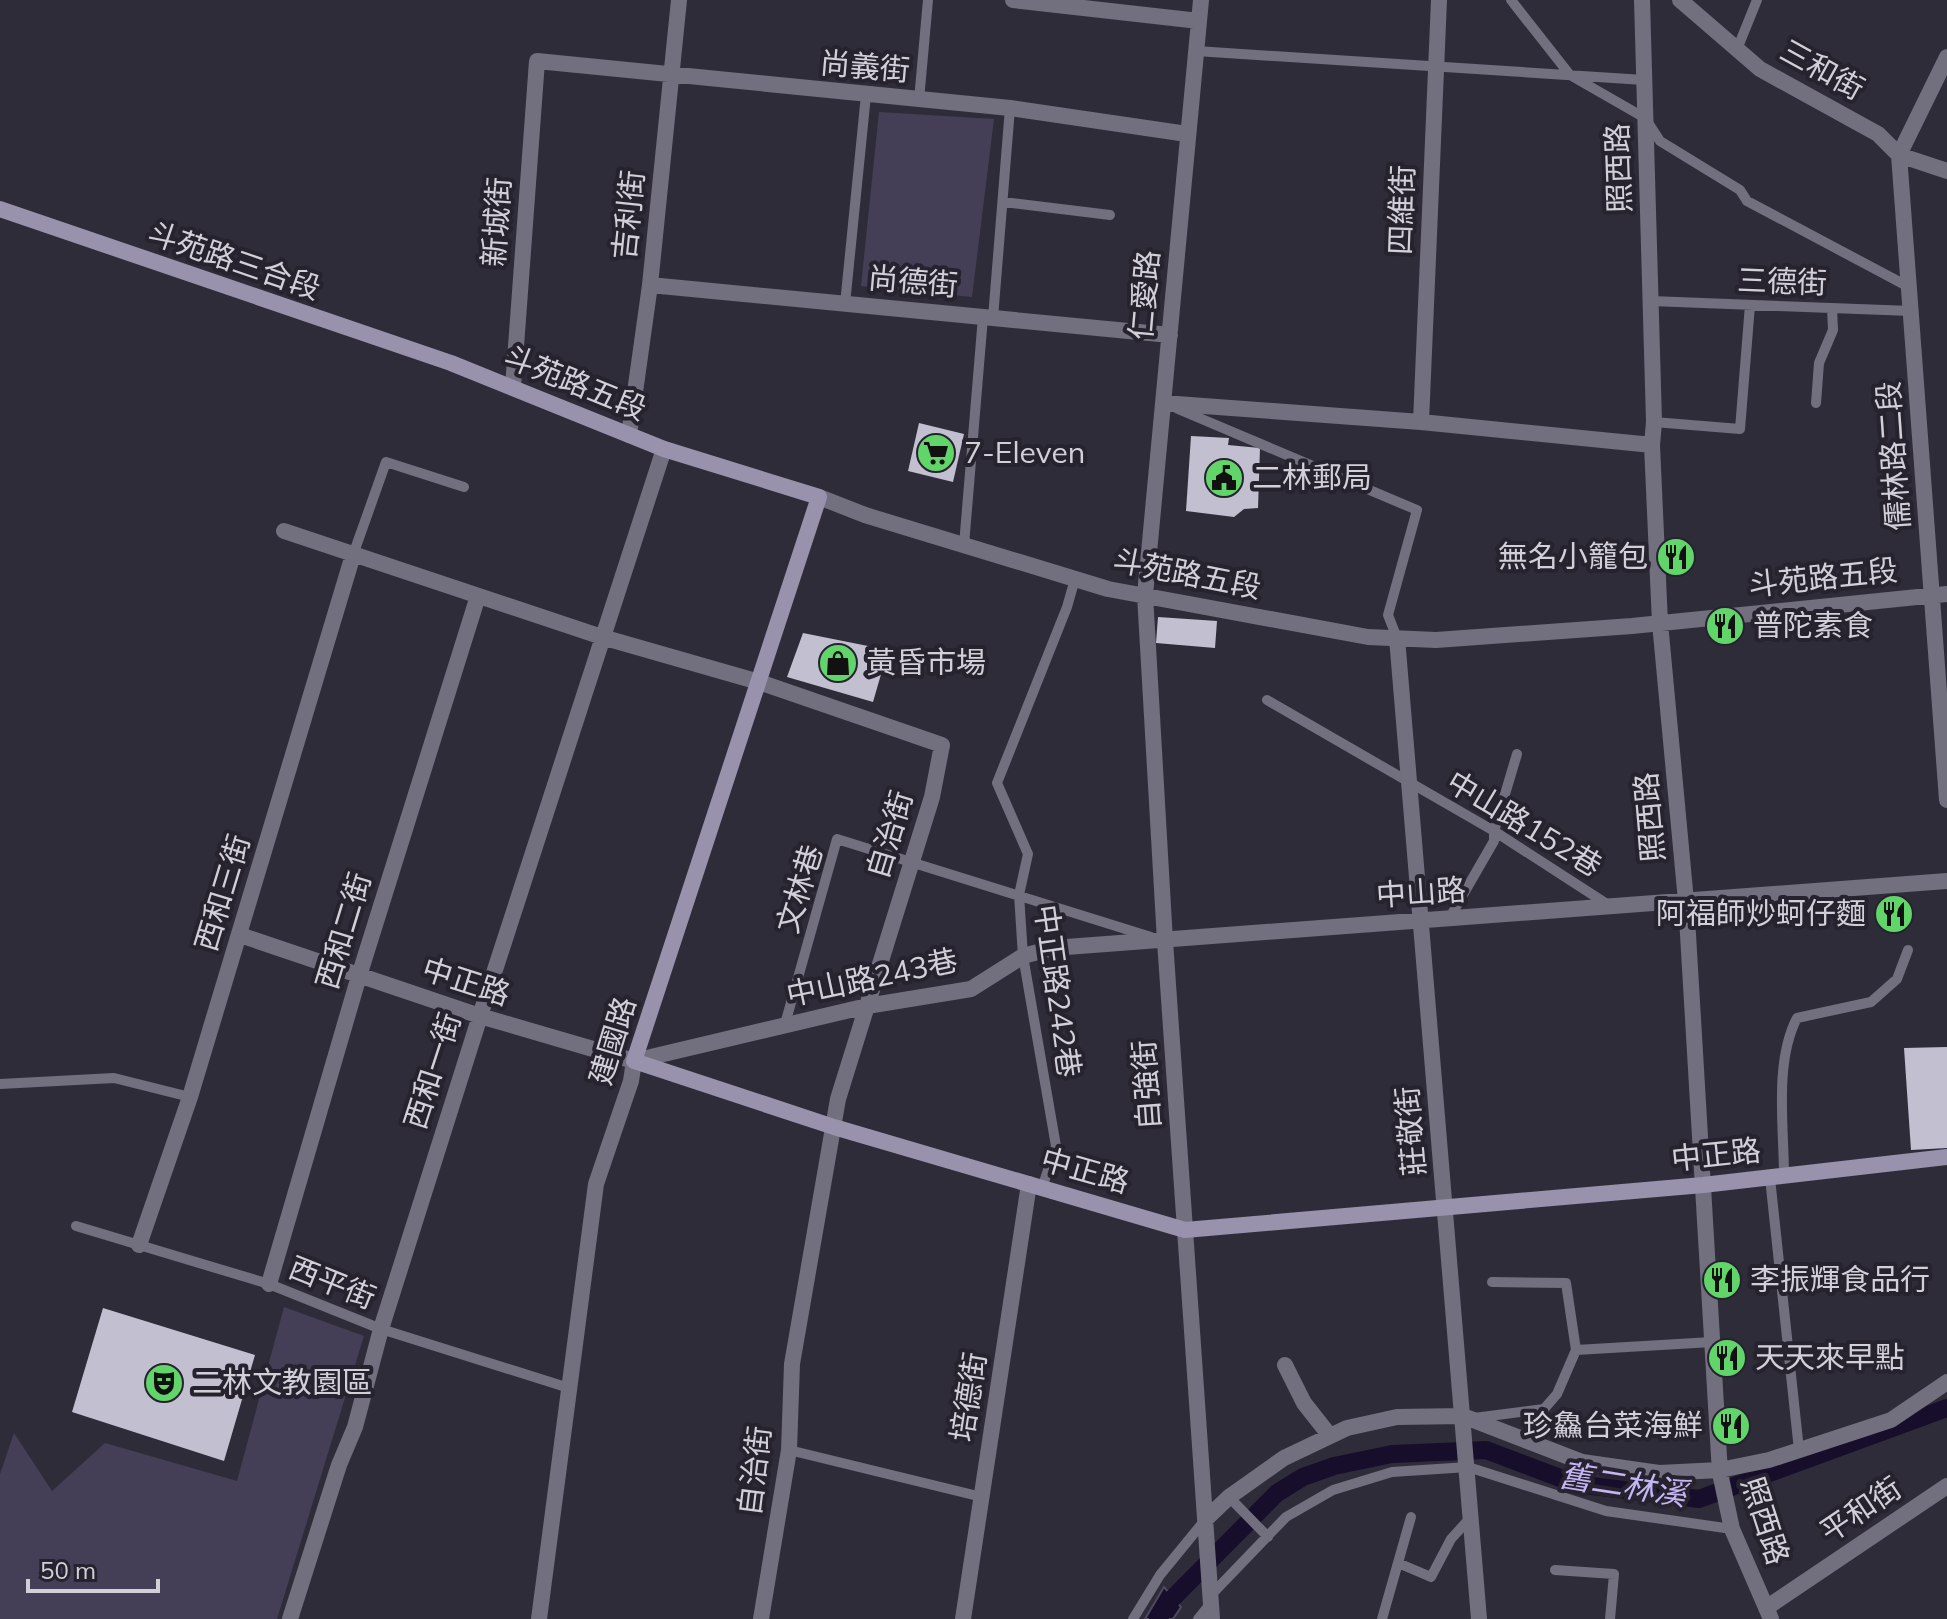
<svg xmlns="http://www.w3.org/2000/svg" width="1947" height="1619" font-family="Mulish,'Noto Sans TC',sans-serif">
	<rect width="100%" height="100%" fill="#2f2c3a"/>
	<path fill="#443f56" d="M879,112L994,119L972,297L861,286Z
		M284,1307L364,1336L277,1619H0V1474L14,1433L52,1491L105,1443L237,1481Z"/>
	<path fill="#170e2b" stroke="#4f485f" stroke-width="2" d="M1164,1587L1181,1607L1173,1619H1145Z"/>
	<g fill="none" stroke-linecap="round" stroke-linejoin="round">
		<path stroke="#170e2b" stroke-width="18" d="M1158,1619L1167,1604L1277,1493L1303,1477L1334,1466L1392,1454L1486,1450L1576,1484L1699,1499L1947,1408"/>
	</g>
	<path fill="#c2bfd0" d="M919,423L964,434L953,482L908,471Z
		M1191,436L1229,438L1228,445L1260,448L1258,508L1244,509L1234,517L1186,511Z
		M1158,617L1217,621L1215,648L1156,643Z
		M803,633L888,650L873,702L787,677Z
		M1947,1047V1148L1911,1150L1904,1048Z
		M103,1308L255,1355L224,1461L72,1412Z"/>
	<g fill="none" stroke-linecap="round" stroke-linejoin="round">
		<path stroke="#726f7f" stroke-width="10" d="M1511,0L1570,75L1645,118L1660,141L1740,190L1747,201L1909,287
			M1738,47L1757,0
			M1196,51L1644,80
			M919,100L928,0
			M1003,202L1110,215
			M1651,301L1911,311
			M845,304L866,95
			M993,318L1010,108
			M1816,403L1819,363L1833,330L1832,308
			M1178,409L1417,510L1388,615L1397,638
			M1654,422L1740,429L1750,305
			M964,545L983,317
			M353,555L386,462L464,487
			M1267,700L1494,831L1610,906
			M1449,919L1494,841V831L1517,754
			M785,1024L837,839L1151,937
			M0,1084L114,1078L190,1097
			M1784,1176C1784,1128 1774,1062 1797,1018L1871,1002L1897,979L1908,950
			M1770,1178L1799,1450
			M1042,1188L1056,1146L1023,956L1019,895L1028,854L997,783L1067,607L1075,579
			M76,1226L269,1284L381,1329L569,1388
			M1492,1282L1566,1283L1576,1350L1712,1342
			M1474,1418L1544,1409L1557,1394L1576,1350
			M789,1450L982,1497
			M1229,1497L1268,1537
			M1398,1563L1431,1577L1451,1539L1471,1517
			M1555,1570L1614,1574L1610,1619
			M1211,1595L1286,1517L1333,1490L1392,1472L1468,1467L1606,1511L1732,1529
			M1133,1619L1160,1575L1205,1520
			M1198,1619L1210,1604
			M1382,1619L1411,1517"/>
		<path stroke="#726f7f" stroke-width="16" d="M1013,0L1199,21
			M1201,0L1145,595L1165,941L1212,1619
			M1642,0L1654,422L1652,445L1660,623L1686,901L1720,1473L1732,1529L1771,1619
			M1680,0L1760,69L1878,134L1899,155L1947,171
			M1947,57L1899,155L1947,800
			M650,285L1170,335
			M513,387L537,61L1010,108L1187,134
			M1163,403L1421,422L1652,445
			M1421,422L1439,0
			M629,435L650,285L679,0
			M819,497L865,515L1108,589L1368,637L1436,640L1632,626L1947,594
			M284,531L602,637L759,682L942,745L932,797L838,1099L792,1364L789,1450L761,1619
			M1397,638L1479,1619
			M240,935L480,1016L634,1061L867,1006L971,989L1023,956L1053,948L1947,881
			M139,1245L190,1097L353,555
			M269,1284L359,976L478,596
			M1285,1365L1304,1403L1330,1436
			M1206,1519L1229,1497L1284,1458L1347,1428L1397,1417L1463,1416L1582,1462L1659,1473L1720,1470L1769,1460L1891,1420L1947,1382
			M1766,1608L1947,1486
			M290,1619L339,1465L355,1427L381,1329L480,1016L664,449
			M539,1619L596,1184L631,1081L634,1061
			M963,1619L1029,1184"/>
		<path stroke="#9892ad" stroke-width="16" d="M0,209L451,363L664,449L819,497L634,1061L834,1127L1185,1230L1703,1185L1947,1157"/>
	</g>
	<defs>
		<g id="supermarket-disc" transform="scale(2)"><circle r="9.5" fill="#61d46a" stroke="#26232f"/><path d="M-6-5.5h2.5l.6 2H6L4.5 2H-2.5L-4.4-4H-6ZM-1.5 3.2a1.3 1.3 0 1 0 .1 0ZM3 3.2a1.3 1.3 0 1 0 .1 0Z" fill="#111"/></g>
		<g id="civic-disc" transform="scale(2)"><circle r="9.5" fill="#61d46a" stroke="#26232f"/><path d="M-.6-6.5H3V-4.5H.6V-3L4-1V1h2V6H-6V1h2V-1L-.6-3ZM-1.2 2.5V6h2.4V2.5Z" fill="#111"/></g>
		<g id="restaurant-disc" transform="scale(2)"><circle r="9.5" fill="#61d46a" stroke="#26232f"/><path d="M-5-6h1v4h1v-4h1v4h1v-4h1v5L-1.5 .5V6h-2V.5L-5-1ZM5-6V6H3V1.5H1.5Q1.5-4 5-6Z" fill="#111"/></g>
		<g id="shop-disc" transform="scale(2)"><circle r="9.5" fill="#61d46a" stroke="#26232f"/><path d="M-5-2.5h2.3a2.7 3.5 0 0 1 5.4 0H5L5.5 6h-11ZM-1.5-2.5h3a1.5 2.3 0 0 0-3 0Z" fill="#111"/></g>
		<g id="theatre-disc" transform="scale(2)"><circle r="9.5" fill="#61d46a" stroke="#26232f"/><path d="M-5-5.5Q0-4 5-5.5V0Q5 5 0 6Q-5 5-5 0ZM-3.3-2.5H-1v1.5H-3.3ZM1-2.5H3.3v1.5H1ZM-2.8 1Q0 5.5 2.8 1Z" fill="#111"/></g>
	</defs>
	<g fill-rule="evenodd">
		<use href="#supermarket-disc" x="936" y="453"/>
		<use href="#civic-disc" x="1224" y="478"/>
		<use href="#restaurant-disc" x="1676" y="557"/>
		<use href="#restaurant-disc" x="1725" y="626"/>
		<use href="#shop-disc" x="838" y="663"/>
		<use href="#restaurant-disc" x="1894" y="914"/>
		<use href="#restaurant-disc" x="1722" y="1280"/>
		<use href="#restaurant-disc" x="1727" y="1358"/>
		<use href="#theatre-disc" x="164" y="1383"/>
		<use href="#restaurant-disc" x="1731" y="1426"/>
	</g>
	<g text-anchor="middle" stroke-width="8" stroke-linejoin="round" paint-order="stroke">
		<g font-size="30" fill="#d1d0d8" stroke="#26232f">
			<text transform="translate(865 67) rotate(5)" y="10">尚義街</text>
			<text transform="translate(1822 70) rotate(29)" y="10">三和街</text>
			<text transform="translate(1619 168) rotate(-92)" y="10">照西路</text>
			<text transform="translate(1402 210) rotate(-88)" y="10">四維街</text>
			<text transform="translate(629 215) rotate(-84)" y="10">吉利街</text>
			<text transform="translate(497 222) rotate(-86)" y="10">新城街</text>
			<text transform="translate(234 261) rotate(19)" y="10">斗苑路三合段</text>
			<text transform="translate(913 282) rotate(5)" y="10">尚德街</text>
			<text transform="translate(1782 282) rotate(2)" y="10">三德街</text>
			<text transform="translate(1145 295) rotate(-85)" y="10">仁愛路</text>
			<text transform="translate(575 383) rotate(22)" y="10">斗苑路五段</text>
			<text transform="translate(1894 456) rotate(-94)" y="10">儒林路二段</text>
			<text transform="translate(1187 574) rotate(11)" y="10">斗苑路五段</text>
			<text transform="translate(1823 578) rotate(-6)" y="10">斗苑路五段</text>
			<text transform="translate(1650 817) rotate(-95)" y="10">照西路</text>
			<text transform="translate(1524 824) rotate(31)" y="10">中山路152巷</text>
			<text transform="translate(890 835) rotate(-73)" y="10">自治街</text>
			<text transform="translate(800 889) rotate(-73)" y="10">文林巷</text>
			<text transform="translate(223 893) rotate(-73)" y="10">西和三街</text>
			<text transform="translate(1421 893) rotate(-4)" y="10">中山路</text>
			<text transform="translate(344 931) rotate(-73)" y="10">西和二街</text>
			<text transform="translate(872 978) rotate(-12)" y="10">中山路243巷</text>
			<text transform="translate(466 982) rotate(18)" y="10">中正路</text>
			<text transform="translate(1057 991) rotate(82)" y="10">中正路242巷</text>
			<text transform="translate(613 1041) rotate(-73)" y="10">建國路</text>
			<text transform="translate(433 1071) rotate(-72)" y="10">西和一街</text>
			<text transform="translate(1147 1085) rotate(-94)" y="10">自強街</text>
			<text transform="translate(1411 1131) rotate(-95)" y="10">莊敬街</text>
			<text transform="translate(1716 1155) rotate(-6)" y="10">中正路</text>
			<text transform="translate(1085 1171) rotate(16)" y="10">中正路</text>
			<text transform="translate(332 1283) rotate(22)" y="10">西平街</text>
			<text transform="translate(969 1397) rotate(-81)" y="10">培德街</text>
			<text transform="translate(755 1471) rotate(-83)" y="10">自治街</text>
			<text transform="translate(1861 1510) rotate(-34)" y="10">平和街</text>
			<text transform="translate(1765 1521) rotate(72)" y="10">照西路</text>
		</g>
		<g font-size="30" fill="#d1d0d8" stroke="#26232f" text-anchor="start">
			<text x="964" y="463">7-Eleven</text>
			<text x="1252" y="488">二林郵局</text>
			<text x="1648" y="567" text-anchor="end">無名小籠包</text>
			<text x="1753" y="636">普陀素食</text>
			<text x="866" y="673">黃昏市場</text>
			<text x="1866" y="924" text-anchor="end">阿福師炒蚵仔麵</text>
			<text x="1750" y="1290">李振輝食品行</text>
			<text x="1755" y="1368">天天來早點</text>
			<text x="192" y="1393">二林文教園區</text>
			<text x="1703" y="1436" text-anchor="end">珍鱻台菜海鮮</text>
		</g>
		<g font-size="32" font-style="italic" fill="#c4b6f4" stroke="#26232f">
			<text transform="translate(1623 1485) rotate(9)" y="11">舊二林溪</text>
		</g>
	</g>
	<path d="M28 1579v12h130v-12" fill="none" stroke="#d1d0d8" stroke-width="4"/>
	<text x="40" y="1579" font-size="24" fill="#d1d0d8" stroke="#26232f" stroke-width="6" paint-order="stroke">50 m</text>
</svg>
